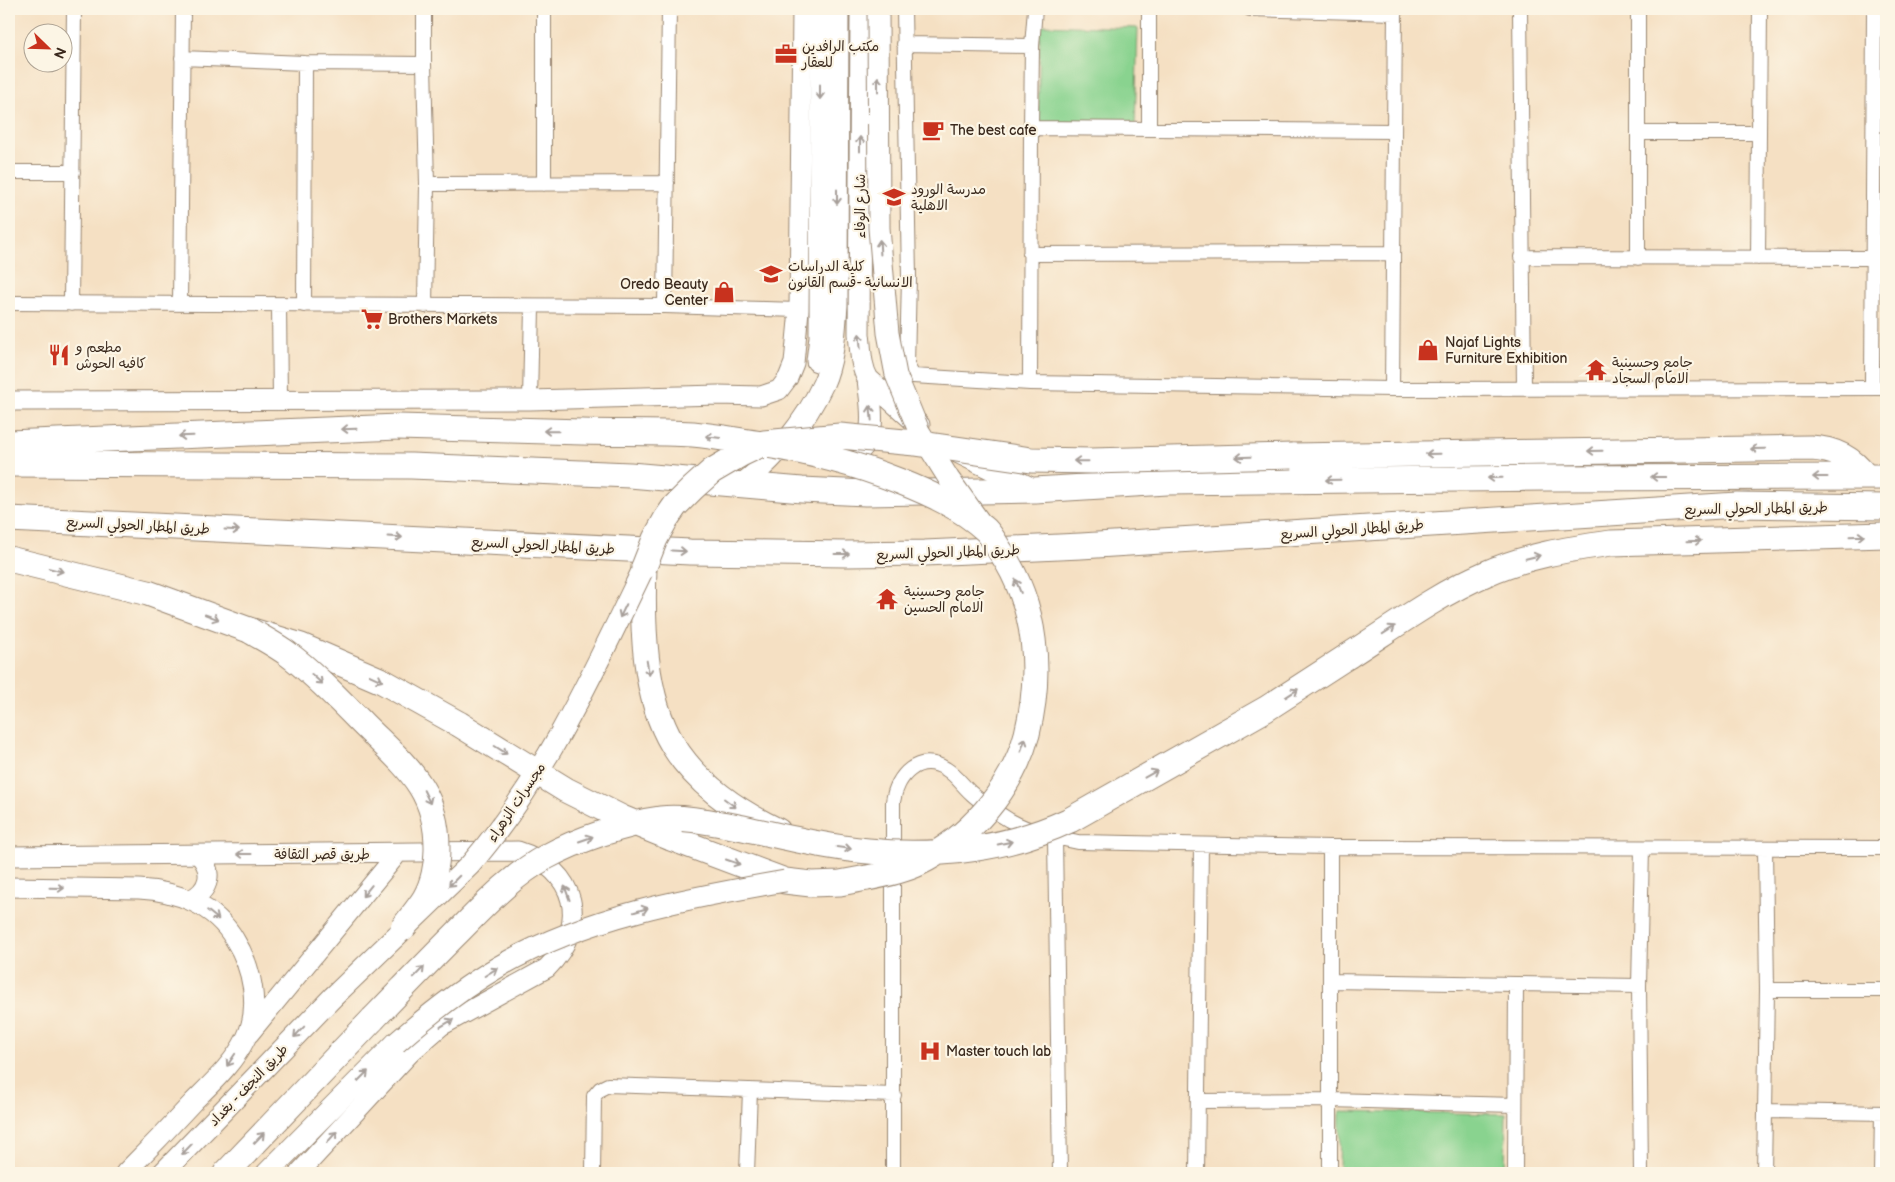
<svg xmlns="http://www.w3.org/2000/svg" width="1895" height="1182" font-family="'Balsamiq Sans','Playpen Sans Arabic',sans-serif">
	<rect width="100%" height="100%" fill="#fcf5e5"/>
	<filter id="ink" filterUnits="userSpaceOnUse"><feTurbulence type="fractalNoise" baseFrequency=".02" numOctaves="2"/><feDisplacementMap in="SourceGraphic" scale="10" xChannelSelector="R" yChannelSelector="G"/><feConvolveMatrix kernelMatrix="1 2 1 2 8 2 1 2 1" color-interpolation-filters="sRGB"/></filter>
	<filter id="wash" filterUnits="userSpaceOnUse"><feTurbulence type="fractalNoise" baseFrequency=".0096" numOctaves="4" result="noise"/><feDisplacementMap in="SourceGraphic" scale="20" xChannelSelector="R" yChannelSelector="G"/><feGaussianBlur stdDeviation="1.12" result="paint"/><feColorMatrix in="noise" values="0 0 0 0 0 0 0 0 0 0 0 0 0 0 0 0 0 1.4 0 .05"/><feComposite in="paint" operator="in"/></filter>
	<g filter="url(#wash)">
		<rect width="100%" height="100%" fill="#f5e0c3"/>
		<path fill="#89d38f" stroke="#627e56" d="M1040,25L1138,28L1135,126L1038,124Z
			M1340,1111L1506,1114L1505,1173H1339Z"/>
	</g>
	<g filter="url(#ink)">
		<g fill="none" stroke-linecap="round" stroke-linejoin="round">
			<g stroke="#988570" stroke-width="16">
				<path id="street" d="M424,9V64L427,184L425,306
					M544,9V184
					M904,9L909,277L907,365L913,376L1030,383L1392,389L1886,388
					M1149,9V129
					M1250,9L1395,13
					M1520,9L1524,387
					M1638,9V258
					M904,44L1032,46
					M182,58L305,63L424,64
					M1031,128L1394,131
					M1638,133H1759
					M9,172H73
					M427,184L667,183
					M1030,254L1393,253
					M1521,257L1873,258
					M1758,258L1760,9
					M9,303L665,306L799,310
					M71,304L74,9
					M180,304L183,9
					M279,305L280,400
					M304,305L305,63
					M665,306L669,9
					M1030,383L1031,128L1032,46L1035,9
					M1872,388L1874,9
					M1392,389L1395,9
					M530,400L532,307
					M1055,838L1060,1173
					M1330,981L1639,986
					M1767,990H1886
					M1199,1101L1330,1100L1515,1105
					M1765,1111L1886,1113
					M593,1173L594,1096L600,1089L608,1085L894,1095
					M747,1173L750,1090
					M893,1173V802C896,775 920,752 946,769C956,775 963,786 971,793C983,804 996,812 1009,820C1030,832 1054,837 1078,842L1330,847L1886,848
					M1197,1173L1201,846
					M1330,1173V847
					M1515,1173L1516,984
					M1641,1173L1639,986L1642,848
					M1764,1173L1767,990L1765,848
					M1881,1173L1882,1113"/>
			</g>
			<g stroke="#988570" stroke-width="21">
				<path id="secondary" d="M9,401L530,400L718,395L761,396L779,390L788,378L794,363L799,310L802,9
					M9,856L518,851C577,869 590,925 547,968L441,1026L411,1052L299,1173
					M9,887L139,889C177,891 215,905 235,940C252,967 261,1007 246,1038C234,1063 212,1083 193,1102C171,1126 148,1150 125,1173
					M190,900C210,890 214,871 199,855
					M249,1034L398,853"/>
			</g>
			<g stroke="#988570" stroke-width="23">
				<path id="primary" d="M861,9L859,334C861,349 860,365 868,379L919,425
					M817,361L820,337L821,9
					M828,453C836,457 844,456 851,454C881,444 870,402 868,379
					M959,453L1035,490
					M741,485C775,459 805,423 823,384C834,360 835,330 837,305L838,9
					M163,1173L333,997
					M267,1173L396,1043"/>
			</g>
			<g stroke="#988570" stroke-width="27">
				<path id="highway" d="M9,443L398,427
					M1292,456L1811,448C1835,449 1852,458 1866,477
					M9,464L411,466L630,475L802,490L866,493L1035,490L1167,482L1545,478L1886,477
					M9,519L690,552L846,554L925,553L1081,546L1737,505L1886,507
					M9,559L148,593L249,630L301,646L382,681L459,724
					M644,567C642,623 643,696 673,745C697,784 738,812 778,831
					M1348,656C1392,628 1436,595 1485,574C1525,556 1568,549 1611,543L1886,535
					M671,838L785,881L811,884L840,883L867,878
					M226,1173L373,1019"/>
			</g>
			<use href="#street" stroke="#fff" stroke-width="14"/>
			<use href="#secondary" stroke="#fff" stroke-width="19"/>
			<use href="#primary" stroke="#fff" stroke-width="21"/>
			<use href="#highway" stroke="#fff" stroke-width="25"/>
			<g stroke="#988570" stroke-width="23" stroke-linecap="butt">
				<path id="primary-bridge" d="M878,9L879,228L888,333L896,375L919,431L949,479L979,521
					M333,997L470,865C546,777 594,671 644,567
					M396,1043C429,1014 462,988 500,966C587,916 687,898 785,881"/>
			</g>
			<g stroke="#988570" stroke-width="27" stroke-linecap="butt">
				<path id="highway-bridge" d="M398,427C459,429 521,430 582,432C619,433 657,432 693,434C714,436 735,440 756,443C806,451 852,462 899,481C929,493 961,507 986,530C992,536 996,545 1001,552C1037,606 1042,673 1027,734C1012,790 969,839 917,864C902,871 883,875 867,878
					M644,567L655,539L666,519L675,506L693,488L712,471L741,454L764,443L840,436L915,443L1031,460L1092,461L1292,456
					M249,630C262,638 276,645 288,654C315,674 339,700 363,724C403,764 438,788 437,850C437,865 433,884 425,898C419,908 410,918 403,928
					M459,724L566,790L622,818L671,838
					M373,1019C400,991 427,963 455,935C483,907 511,876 546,857C579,839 624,824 661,819C683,816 715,823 738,827C781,836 824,847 868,851C937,858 1008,849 1070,820L1266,709L1348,656"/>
			</g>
			<use href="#primary-bridge" stroke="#fff" stroke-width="21"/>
			<use href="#highway-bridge" stroke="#fff" stroke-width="25"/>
		</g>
		<defs><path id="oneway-shaft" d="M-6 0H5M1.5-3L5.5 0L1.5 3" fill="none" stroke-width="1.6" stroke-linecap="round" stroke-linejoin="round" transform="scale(1.25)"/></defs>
		<g stroke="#a79f9a">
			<use href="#oneway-shaft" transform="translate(878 84) rotate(-90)"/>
			<use href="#oneway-shaft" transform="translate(820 92) rotate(90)"/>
			<use href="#oneway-shaft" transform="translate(860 144) rotate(-90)"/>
			<use href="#oneway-shaft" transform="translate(837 197) rotate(90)"/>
			<use href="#oneway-shaft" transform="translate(880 247) rotate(-93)"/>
			<use href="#oneway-shaft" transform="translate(860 341) rotate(-95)"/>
			<use href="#oneway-shaft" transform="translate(871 413) rotate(-95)"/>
			<use href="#oneway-shaft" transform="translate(349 429) rotate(178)"/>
			<use href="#oneway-shaft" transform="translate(551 431) rotate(-179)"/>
			<use href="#oneway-shaft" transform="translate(186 436) rotate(178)"/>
			<use href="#oneway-shaft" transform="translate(713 437) rotate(-173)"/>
			<use href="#oneway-shaft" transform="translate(1758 449) rotate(179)"/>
			<use href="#oneway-shaft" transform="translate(1595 451) rotate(179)"/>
			<use href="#oneway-shaft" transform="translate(1433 454) rotate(179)"/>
			<use href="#oneway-shaft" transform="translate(1243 457) rotate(178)"/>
			<use href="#oneway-shaft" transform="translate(1081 461) rotate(-179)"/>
			<use href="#oneway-shaft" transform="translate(1658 477) rotate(180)"/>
			<use href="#oneway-shaft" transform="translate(1820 477) rotate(180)"/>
			<use href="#oneway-shaft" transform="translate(1495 478) rotate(179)"/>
			<use href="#oneway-shaft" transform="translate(1333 480) rotate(179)"/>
			<use href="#oneway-shaft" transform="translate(232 530) rotate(3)"/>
			<use href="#oneway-shaft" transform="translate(1857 536) rotate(-2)"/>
			<use href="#oneway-shaft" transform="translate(395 537) rotate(3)"/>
			<use href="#oneway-shaft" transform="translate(1694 541) rotate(-2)"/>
			<use href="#oneway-shaft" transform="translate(679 551) rotate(3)"/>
			<use href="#oneway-shaft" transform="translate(842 554)"/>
			<use href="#oneway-shaft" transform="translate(1533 557) rotate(-14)"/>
			<use href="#oneway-shaft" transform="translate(56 570) rotate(14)"/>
			<use href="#oneway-shaft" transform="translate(1018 586) rotate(-112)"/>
			<use href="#oneway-shaft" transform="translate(623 611) rotate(116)"/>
			<use href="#oneway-shaft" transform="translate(212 617) rotate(20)"/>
			<use href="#oneway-shaft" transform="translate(1389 630) rotate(-33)"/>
			<use href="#oneway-shaft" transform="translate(648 668) rotate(80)"/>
			<use href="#oneway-shaft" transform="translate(376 678) rotate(25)"/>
			<use href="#oneway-shaft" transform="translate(317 679) rotate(42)"/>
			<use href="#oneway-shaft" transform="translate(1292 693) rotate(-33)"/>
			<use href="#oneway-shaft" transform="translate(1023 745) rotate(-71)"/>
			<use href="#oneway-shaft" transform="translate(501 750) rotate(32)"/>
			<use href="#oneway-shaft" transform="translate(1151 774) rotate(-29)"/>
			<use href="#oneway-shaft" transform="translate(427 797) rotate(64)"/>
			<use href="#oneway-shaft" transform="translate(730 803) rotate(37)"/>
			<use href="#oneway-shaft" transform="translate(586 839) rotate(-19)"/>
			<use href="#oneway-shaft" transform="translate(1005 843) rotate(-12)"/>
			<use href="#oneway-shaft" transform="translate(844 848) rotate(8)"/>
			<use href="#oneway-shaft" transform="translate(244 854) rotate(180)"/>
			<use href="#oneway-shaft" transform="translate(733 862) rotate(19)"/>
			<use href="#oneway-shaft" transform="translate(454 881) rotate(135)"/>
			<use href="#oneway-shaft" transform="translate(57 888) rotate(1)"/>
			<use href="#oneway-shaft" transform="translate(367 891) rotate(129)"/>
			<use href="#oneway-shaft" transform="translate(567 893) rotate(-110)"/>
			<use href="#oneway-shaft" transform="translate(641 910) rotate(-17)"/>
			<use href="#oneway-shaft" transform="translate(213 915) rotate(39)"/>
			<use href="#oneway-shaft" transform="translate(419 972) rotate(-46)"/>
			<use href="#oneway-shaft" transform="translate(491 972) rotate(-32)"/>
			<use href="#oneway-shaft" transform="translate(447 1023) rotate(-31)"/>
			<use href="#oneway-shaft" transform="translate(299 1032) rotate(134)"/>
			<use href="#oneway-shaft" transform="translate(231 1060) rotate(124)"/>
			<use href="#oneway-shaft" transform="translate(363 1076) rotate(-45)"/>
			<use href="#oneway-shaft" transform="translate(332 1137) rotate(-48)"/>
			<use href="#oneway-shaft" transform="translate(259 1138) rotate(-46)"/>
			<use href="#oneway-shaft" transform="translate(187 1149) rotate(134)"/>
		</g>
	</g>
	<defs>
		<g id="office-bare" transform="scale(1.725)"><path d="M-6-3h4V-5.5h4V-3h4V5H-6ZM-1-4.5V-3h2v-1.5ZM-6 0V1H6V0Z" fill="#c8321e" stroke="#fcf5e5" stroke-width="2.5" paint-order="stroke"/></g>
		<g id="cafe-bare" transform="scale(1.725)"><path d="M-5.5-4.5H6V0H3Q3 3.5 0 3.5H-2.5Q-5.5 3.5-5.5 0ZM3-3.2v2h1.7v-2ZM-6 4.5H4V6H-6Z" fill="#c8321e" stroke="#fcf5e5" stroke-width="2.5" paint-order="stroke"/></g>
		<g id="school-bare" transform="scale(1.725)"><path d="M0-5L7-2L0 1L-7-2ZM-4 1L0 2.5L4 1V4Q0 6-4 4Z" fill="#c8321e" stroke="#fcf5e5" stroke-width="2.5" paint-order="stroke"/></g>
		<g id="university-bare" transform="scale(1.725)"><path d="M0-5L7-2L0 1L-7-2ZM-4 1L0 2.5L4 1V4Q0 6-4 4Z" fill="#c8321e" stroke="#fcf5e5" stroke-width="2.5" paint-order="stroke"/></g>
		<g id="shop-bare" transform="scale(1.725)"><path d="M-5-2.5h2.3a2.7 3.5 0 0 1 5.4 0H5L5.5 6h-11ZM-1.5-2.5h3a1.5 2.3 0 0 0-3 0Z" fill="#c8321e" stroke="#fcf5e5" stroke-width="2.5" paint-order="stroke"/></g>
		<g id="supermarket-bare" transform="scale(1.725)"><path d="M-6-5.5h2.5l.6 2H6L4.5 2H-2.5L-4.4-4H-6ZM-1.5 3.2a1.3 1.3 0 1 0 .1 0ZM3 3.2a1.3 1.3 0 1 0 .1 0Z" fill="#c8321e" stroke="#fcf5e5" stroke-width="2.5" paint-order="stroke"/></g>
		<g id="restaurant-bare" transform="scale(1.725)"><path d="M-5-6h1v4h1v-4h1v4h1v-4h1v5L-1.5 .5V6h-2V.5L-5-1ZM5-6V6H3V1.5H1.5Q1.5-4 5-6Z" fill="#c8321e" stroke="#fcf5e5" stroke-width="2.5" paint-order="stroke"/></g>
		<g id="temple-bare" transform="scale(1.725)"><path d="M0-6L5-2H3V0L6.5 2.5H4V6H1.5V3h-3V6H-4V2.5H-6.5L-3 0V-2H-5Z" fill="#c8321e" stroke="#fcf5e5" stroke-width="2.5" paint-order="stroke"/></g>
		<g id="hospital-bare" transform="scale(1.725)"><path d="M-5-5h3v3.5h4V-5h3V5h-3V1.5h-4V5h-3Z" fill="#c8321e" stroke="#fcf5e5" stroke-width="2.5" paint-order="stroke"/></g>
	</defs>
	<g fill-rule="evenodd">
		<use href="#office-bare" x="786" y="54"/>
		<use href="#cafe-bare" x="933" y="130"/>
		<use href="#school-bare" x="894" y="197"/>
		<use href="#university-bare" x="771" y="274"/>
		<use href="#shop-bare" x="724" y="292"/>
		<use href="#supermarket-bare" x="372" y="319"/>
		<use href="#shop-bare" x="1428" y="350"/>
		<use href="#restaurant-bare" x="59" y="355"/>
		<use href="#temple-bare" x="1596" y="370"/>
		<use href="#temple-bare" x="887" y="599"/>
		<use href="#hospital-bare" x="930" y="1051"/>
	</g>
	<g text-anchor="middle" stroke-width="4.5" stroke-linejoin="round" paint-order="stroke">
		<g font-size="14" fill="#3b2a1e" stroke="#fcf5e5" text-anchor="start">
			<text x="802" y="51">مكتب الرافدين<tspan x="802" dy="16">للعقار</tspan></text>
			<text x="950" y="135">The best cafe</text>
			<text x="911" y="194">مدرسة الورود<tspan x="911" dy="16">الاهلية</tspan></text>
			<text x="788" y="271">كلية الدراسات<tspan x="788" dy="16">الانسانية -قسم القانون</tspan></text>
			<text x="708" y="289" text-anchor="end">Oredo Beauty<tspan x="708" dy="16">Center</tspan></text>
			<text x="388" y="324">Brothers Markets</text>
			<text x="1445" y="347">Najaf Lights<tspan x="1445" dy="16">Furniture Exhibition</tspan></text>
			<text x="76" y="352">مطعم و<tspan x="76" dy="16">كافيه الحوش</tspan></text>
			<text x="1612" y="367">جامع وحسينية<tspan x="1612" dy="16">الامام السجاد</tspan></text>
			<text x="904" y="596">جامع وحسينية<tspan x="904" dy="16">الامام الحسين</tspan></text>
			<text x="946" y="1056">Master touch lab</text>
		</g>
		<g font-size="14" fill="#3b2a1e" stroke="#fcf5e5">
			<text transform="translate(860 206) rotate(-90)" y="5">شارع الوفاء</text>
			<text transform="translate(1756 508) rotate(-1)" y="5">طريق المطار الحولي السريع</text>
			<text transform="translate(138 525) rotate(3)" y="5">طريق المطار الحولي السريع</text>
			<text transform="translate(1352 529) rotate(-4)" y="5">طريق المطار الحولي السريع</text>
			<text transform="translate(543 545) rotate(3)" y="5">طريق المطار الحولي السريع</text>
			<text transform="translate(948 552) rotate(-2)" y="5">طريق المطار الحولي السريع</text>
			<text transform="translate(516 802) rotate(-56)" y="5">مجسرات الزهراء</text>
			<text x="322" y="859">طريق قصر الثقافة</text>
			<text transform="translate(248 1085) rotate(-46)" y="5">طريق النجف - بغداد</text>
		</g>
	</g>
	<rect width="1895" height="1182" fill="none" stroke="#fcf5e5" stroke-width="30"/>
	<g transform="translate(48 48) rotate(113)"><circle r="24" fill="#fcf5e5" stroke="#afa495"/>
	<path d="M0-4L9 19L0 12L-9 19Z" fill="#c8321e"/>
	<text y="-8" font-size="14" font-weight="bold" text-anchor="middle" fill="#3b2a1e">N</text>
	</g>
</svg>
